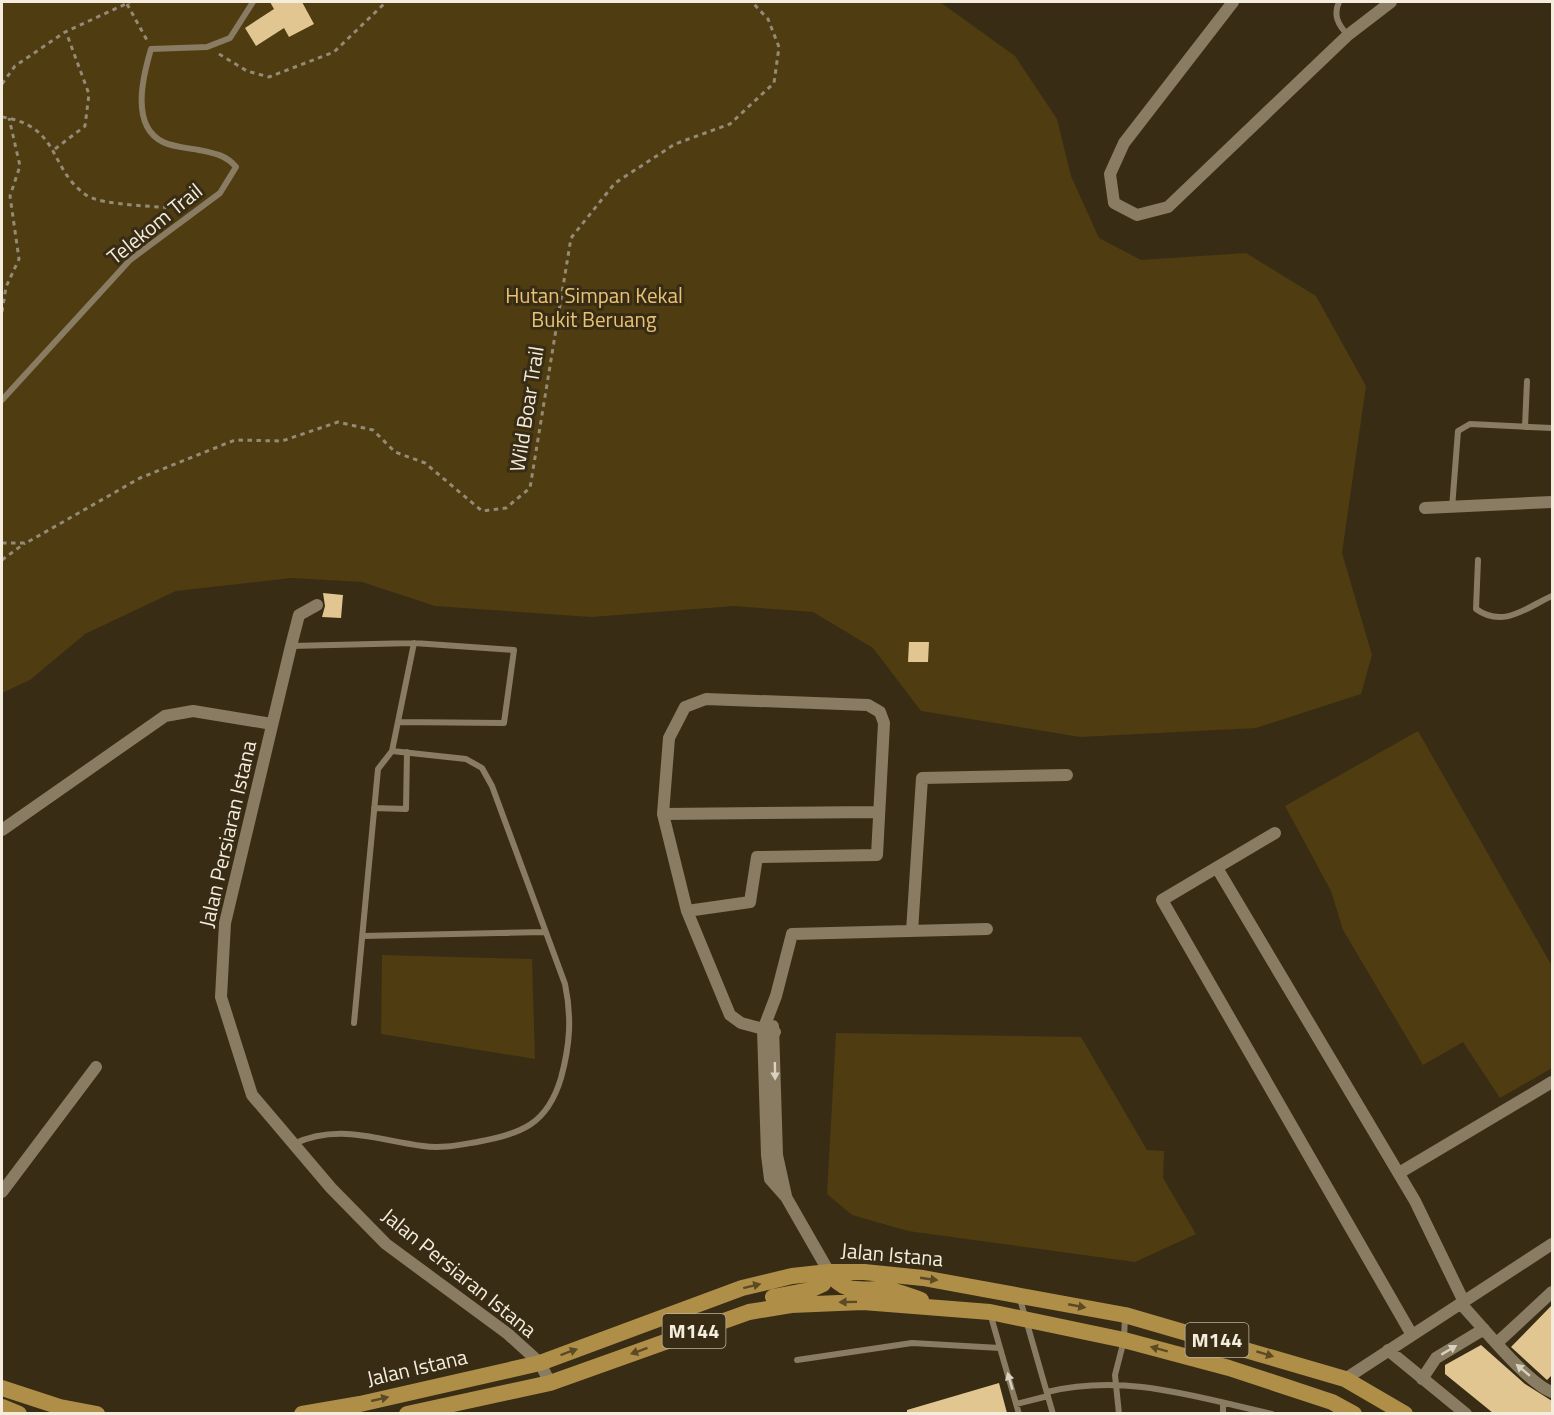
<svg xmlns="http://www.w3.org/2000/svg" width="1554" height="1415" font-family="'Titillium Web',sans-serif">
	<rect width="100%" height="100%" fill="#382c15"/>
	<path fill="#4f3c10" d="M2,2H940L1015,56L1057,119L1071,176L1099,238L1141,260L1246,253L1316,296L1366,386L1342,553L1372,655L1361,694L1256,728L1080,737L921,711L873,648L813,612L734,606L591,617L435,606L362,582L291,578L176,591L85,634L30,680L2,693Z
		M1418,731L1552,966V1068L1500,1098L1463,1042L1423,1065L1343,930L1331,891L1285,806Z
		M382,955L532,959L535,1059L381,1034Z
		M836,1033L1081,1037L1147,1150L1164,1151L1163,1178L1196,1234L1135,1262L908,1231L852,1215L827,1194Z"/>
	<path fill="#e1c691" d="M270,2H302L314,24L289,37L284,28L256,46L245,28L274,9Z
		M323,593L343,595L341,618L322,617L325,606Z
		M909,642H929L928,662H908Z
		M1552,1305V1375L1547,1380L1511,1347Z
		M1481,1345L1525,1384L1552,1401V1413H1493L1445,1374V1365Z
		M999,1383L1007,1413H907V1410Z"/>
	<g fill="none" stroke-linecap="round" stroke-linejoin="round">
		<path stroke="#938a77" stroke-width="3" stroke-dasharray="4.5 4.5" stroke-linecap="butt" d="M127,4L148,42
			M219,54L247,71L269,77L334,52L386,2
			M2,84L15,66L65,32L130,2
			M2,117C61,126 48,168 86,195C102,206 161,206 183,209
			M55,149L85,126L89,94L66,32
			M2,312L6,287L19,259L10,196L20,166L9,118
			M2,543H26L140,478L235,440L282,441L338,422L373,430L395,452L425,463L482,511L506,508L530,488L571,238L615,183L675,144L730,124L774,83L779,47L768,19L752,2
			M2,560L25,543"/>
		<path stroke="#897c62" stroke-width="6" d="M1339,2C1333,15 1338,25 1348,35
			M2,400L130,260L220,193L236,167C226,155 214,153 199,150C188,148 173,147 163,142C130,126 143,76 151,49L207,47L230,38L253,2
			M1525,427L1527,381
			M1452,508L1458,431L1470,424L1552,428
			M1478,560L1476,609C1504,629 1527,607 1552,596
			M291,646L414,643L514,650L504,723L399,722
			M374,808L406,809L407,752
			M363,936L545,932
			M354,1023L378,769L392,751L414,643
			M293,1144C340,1123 375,1140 423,1146C441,1149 459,1145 477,1142C522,1133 547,1125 561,1078C570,1045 572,1017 565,984L492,786L482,768L466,759L392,751
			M1020,1299L1053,1414
			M990,1313L1019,1414
			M797,1360L912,1343L1000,1348
			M1047,1392C1126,1373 1195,1397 1272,1414
			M1223,1403V1414
			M1016,1404L1048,1396
			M1119,1414L1115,1375L1124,1340L1125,1316"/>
		<path stroke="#897c62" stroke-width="12" d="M1233,2L1124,143L1110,174L1114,203L1137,215L1168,207L1348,35L1391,2
			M1425,508L1552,502
			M317,605L299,615L291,646L225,923L221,997L252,1095L331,1188L386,1244L508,1334L540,1363L550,1383
			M663,814L878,812
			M2,830L165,716L193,711L272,724
			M1275,833L1162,900L1412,1335
			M1217,868L1415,1201L1464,1302
			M687,911L750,902L757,857L877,855L884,723L880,712L868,705L706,699L685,707L669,738L663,814L687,911L730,1015L741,1023L775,1032
			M912,931L922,778L1067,775
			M773,1026L777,1155L786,1196
			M1399,1173L1552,1082
			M2,1192L96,1067
			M829,1272L786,1197L770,1179L767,1155L763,1030L776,996L792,934L987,929
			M1461,1304C1481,1325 1528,1384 1552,1392
			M1498,1342L1552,1292
			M1388,1350L1466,1414
			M1345,1379L1552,1244
			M1422,1379L1436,1358L1484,1329"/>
		<path stroke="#af8f48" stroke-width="16" d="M829,1272C847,1299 867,1285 894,1291C903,1293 912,1297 921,1300
			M773,1297L810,1290L823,1284L829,1272
			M2,1388L60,1407L97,1414
			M2,1407L19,1414
			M302,1414L360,1404L540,1363L742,1288L792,1276L829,1272H864L923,1278L1125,1315L1345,1379L1405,1414
			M407,1414L550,1383L749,1312L791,1305L863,1302L990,1312L1124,1340L1229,1368L1332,1402L1354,1414"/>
	</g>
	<defs><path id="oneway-solid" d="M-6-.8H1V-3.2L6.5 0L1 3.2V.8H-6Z" transform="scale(1.5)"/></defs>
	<g fill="#d9d1bf">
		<use href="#oneway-solid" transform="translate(775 1071) rotate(89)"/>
		<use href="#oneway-solid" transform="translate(1449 1350) rotate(-31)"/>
		<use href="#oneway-solid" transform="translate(1523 1370) rotate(-140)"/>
		<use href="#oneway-solid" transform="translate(1010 1381) rotate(-106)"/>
	</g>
	<g fill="#5c4a24">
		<use href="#oneway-solid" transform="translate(929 1279) rotate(8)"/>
		<use href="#oneway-solid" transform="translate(752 1286) rotate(-14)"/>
		<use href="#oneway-solid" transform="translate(848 1302) rotate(179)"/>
		<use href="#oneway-solid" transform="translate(1077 1306) rotate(11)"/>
		<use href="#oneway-solid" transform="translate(1159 1349) rotate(-165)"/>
		<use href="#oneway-solid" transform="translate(639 1351) rotate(160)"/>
		<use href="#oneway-solid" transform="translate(569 1352) rotate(-20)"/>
		<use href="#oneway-solid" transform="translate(1265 1354) rotate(17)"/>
		<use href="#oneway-solid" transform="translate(380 1399) rotate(-13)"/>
	</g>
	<g text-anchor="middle" stroke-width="6" stroke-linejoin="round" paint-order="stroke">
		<g fill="#382c15" stroke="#bcb3a2" stroke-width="1.5">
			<rect x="662.5" y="1314" width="63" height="34" rx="4.5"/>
			<rect x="1185.5" y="1323" width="63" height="34" rx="4.5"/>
		</g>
		<g font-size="20" font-weight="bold" fill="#f4edde">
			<text x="694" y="1338">M144</text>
			<text x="1217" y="1347">M144</text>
		</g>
		<g font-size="21" fill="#f4edde" stroke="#382c15">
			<text transform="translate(155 224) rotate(-39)" y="7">Telekom Trail</text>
			<text transform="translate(527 409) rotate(-81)" y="7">Wild Boar Trail</text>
			<text transform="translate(228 834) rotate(-77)" y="7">Jalan Persiaran Istana</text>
			<text transform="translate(892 1255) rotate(5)" y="7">Jalan Istana</text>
			<text transform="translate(459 1273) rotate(39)" y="7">Jalan Persiaran Istana</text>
			<text transform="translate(417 1368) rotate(-13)" y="7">Jalan Istana</text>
		</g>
		<g font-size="21" fill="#e8c275" stroke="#382c15">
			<text x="594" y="303">Hutan Simpan Kekal<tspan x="594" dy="24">Bukit Beruang</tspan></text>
		</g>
	</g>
	<rect width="1554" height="1415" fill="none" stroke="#f4edde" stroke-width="6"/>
</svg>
